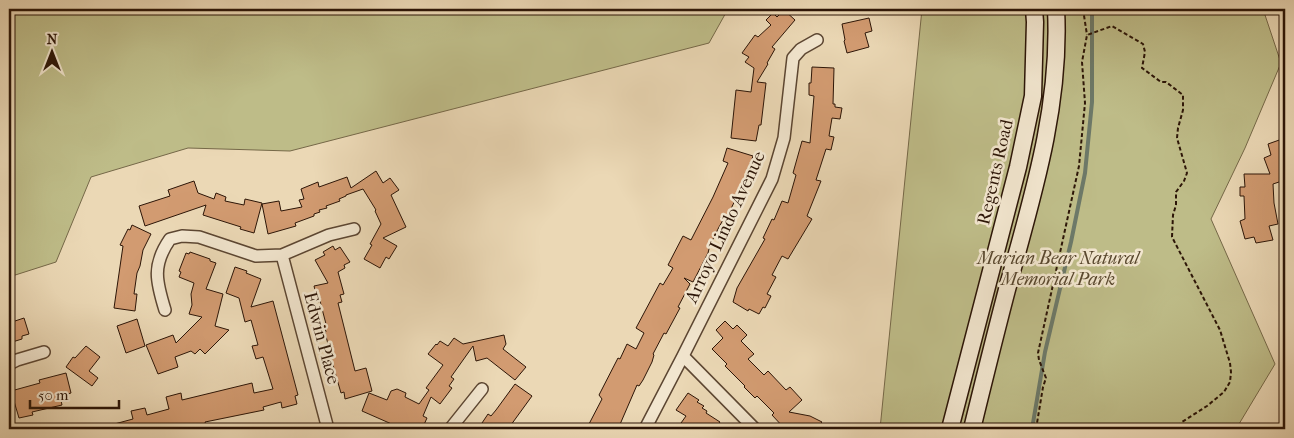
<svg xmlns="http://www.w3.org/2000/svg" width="1294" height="438" font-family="'IM FELL French Canon',serif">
	<rect width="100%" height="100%" fill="#ebd8b5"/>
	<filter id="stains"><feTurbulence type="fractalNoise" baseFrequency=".004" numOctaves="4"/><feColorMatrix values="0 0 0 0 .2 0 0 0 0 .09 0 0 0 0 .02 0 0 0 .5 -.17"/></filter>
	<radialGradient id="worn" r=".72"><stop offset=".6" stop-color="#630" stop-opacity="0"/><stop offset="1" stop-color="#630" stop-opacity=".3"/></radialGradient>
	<path fill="#bebc88" stroke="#756848" d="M9,9H728L709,43L290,151L188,148L91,177L56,262L9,277Z
		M922,9H1263L1281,63L1245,148L1211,219L1275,364L1236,429H880Z"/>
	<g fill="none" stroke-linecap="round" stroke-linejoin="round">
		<path stroke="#6d7968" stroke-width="4" d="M1032,429L1045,352L1071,242L1085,173L1092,102V9"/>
	</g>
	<path fill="#d29b71" stroke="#2c1507" d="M784,10L795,20L772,47L775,49L767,63L768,64L757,82L766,83L761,125H759L756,141L731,138L736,90L751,92L754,68L745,62L749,57L742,53L755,35L758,37L771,25L766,20L773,13L777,17Z
		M869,18L872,31L865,33L869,47L847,53L844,41L845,40L842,24Z
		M812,67L834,68L833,104H835V107L842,108L840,119L832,118L829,136L834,137L831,150L826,149L816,180L821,181L807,216L812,219L788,259L782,256L772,275L776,277L767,294L771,296L765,308L763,307L759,314L749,309L748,311L733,302L737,288L765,239L763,238L772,219L774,220L782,201L788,203L796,175L793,173L802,141L810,143L814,96L809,95V83H811Z
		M1285,138V180L1273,184L1274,203L1278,224L1269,226L1273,240L1256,243L1254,237L1245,239L1240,221L1245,219L1244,196H1240V187H1245L1244,174H1270L1264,158L1271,155L1268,144Z
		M727,148L753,156L744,182L725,221L723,220L719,227L710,245L708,253L693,282L684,278L690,284L678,307L680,308L666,334L664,333L653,354L654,355L652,362L643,380L639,386L637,385L618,429H600L589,424L602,399L599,395L618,358L620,359L627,344L636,349L644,333L636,328L660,283L663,285L673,268L668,265L683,236L691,240L713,197L728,163L723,161Z
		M376,171L383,183L390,178L399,190L391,195L406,227L383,238L397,246L389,259L386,257L380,268L364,259L372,245L370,244L381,224L375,211L376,210L363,189L346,195V196L339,199L340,201L326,206L327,208L319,210L320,212L314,214V216L295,223L296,226L268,234L262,204L279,201L281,211L302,207L299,200L304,199L301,189L318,182L319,187L347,177L351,188Z
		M194,181L198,193L214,199L216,193L226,197L225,201L244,205L245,199L262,203L254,233L240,229L241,227L203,215L206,205L145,226L139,206L170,196L168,190Z
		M132,225L151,234L143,250L140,266L137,273L134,294H137L135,311L114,308L123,246L120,245L128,229L130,230Z
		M333,246L335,250L340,247L350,262L344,265L345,268L338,272L344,294L340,295L342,302L338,303L355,371L366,368L372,391L345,399L344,392L341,393L334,369L325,332H326L324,324H326L320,301L318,302L314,286L328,283L315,260L325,255L323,252Z
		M190,252L210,259V261L216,263L206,289L223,294L215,326L229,330L205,354L200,349L195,354L191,351L175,357L178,367L158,374L146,345L173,335L176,343L202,317L189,314L192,305L191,294L194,283L179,277L181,272L179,271L186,253L189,254Z
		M235,267L247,271L246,273L261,279L251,307L273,301L298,395L295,396L297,404L282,408L281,402L263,407L264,410L205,422L206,425L193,428V426L177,429H108L107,426L133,419L131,411L145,408L147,415L169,409L166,397L181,393L182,400L252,383L254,393L273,389L263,357L256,359L252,346L258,345L251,320L245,322L239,298L226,293Z
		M24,318L29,334L22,336V339L9,343V323Z
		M137,319L145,346L126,353L117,326Z
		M725,321L733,329L737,325L747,335L741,341L754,354L748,359L764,375L768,371L786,390L790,387L802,400L789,412L810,416L822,422L815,429H785L772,415L774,413L757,396L755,398L744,387L745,386L725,366L727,364L712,349L723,338L716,330Z
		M504,335L506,344L503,349L526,367L515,380L487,358L476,361L473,346L451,377L454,379L449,386L452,388L440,404L431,397L423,416L427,418L422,429H403L362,411L369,393L387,400L391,391L397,389L406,393L405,397L419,404L429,390L426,388L443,365L428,354L436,344L437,345L440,341L448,346L454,338L463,344Z
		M86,346L100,357L89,371L98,378L92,386L66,367L73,357L75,358Z
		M66,373L71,393L60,396L62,405L32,412L33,415L19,418L11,391L40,383L39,380Z
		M515,384L532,396L508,429H478L488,414L491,416L496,410Z
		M688,393L699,400L697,402L704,406L702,408L707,411L706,413L720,422L715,429H690L681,423L686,416L676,410Z"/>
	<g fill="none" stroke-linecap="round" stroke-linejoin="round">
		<g stroke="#5c4632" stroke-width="14">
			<path id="street" d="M282,255L328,429
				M165,310C156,281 152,265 170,239L182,236L199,237L256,256L282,255L329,235L354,229
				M683,356L755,429
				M9,364L17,360L44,352
				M450,429L482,389
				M645,429L683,356L772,179L784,138L793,58L801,49L817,40"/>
		</g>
		<g stroke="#2c1507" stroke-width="19">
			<path id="secondary" d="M950,429L1018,167L1033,96L1035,22L1034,9
				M972,429C984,380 996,331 1009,282C1034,192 1061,103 1056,9"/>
		</g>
		<path stroke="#2c1507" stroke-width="2" stroke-dasharray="4 2.5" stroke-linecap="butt" d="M1083,9L1087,35
			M1036,429L1043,387L1046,378L1039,360L1038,353L1079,166L1085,103L1082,62L1087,35L1112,26L1143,44L1145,52L1142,68L1161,82H1166L1183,95V110L1178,128L1177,138L1187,173L1184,181L1176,192V205L1173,215L1172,237L1220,330L1230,363L1231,372L1230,382L1224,392L1207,406L1182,422L1176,429"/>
		<use href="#street" stroke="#f2e6cf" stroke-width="11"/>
		<use href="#secondary" stroke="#f2e6cf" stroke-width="16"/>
	</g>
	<g text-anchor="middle" stroke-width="5" stroke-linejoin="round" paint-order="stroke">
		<g font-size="18" fill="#2c1507" stroke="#f2e6cf">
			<text transform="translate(995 172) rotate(-77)" y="6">Regents Road</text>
			<text transform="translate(725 227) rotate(-65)" y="6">Arroyo Lindo Avenue</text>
			<text transform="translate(322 338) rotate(75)" y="6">Edwin Place</text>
		</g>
		<g font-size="18" font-style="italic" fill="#58472e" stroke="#f2e6cf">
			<text x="1058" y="264">Marian Bear Natural<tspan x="1058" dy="21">Memorial Park</tspan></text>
		</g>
	</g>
	<rect width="1294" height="438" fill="none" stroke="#ebd8b5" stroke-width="30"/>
	<rect x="10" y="10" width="1274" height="418" fill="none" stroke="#2c1507" stroke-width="2.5"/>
	<rect x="15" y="15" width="1264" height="408" fill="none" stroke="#2c1507"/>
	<g transform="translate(52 52)" stroke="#f2e6cf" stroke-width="4" paint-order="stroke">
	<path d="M0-4L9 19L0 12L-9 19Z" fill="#2c1507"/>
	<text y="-8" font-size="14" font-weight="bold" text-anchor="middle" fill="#2c1507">N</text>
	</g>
	<path d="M30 400v8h89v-8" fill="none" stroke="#2c1507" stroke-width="2.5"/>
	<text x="38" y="400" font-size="15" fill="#2c1507" stroke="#f2e6cf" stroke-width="4" paint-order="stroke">50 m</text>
	<rect width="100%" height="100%" filter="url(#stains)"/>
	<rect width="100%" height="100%" fill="url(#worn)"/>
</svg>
